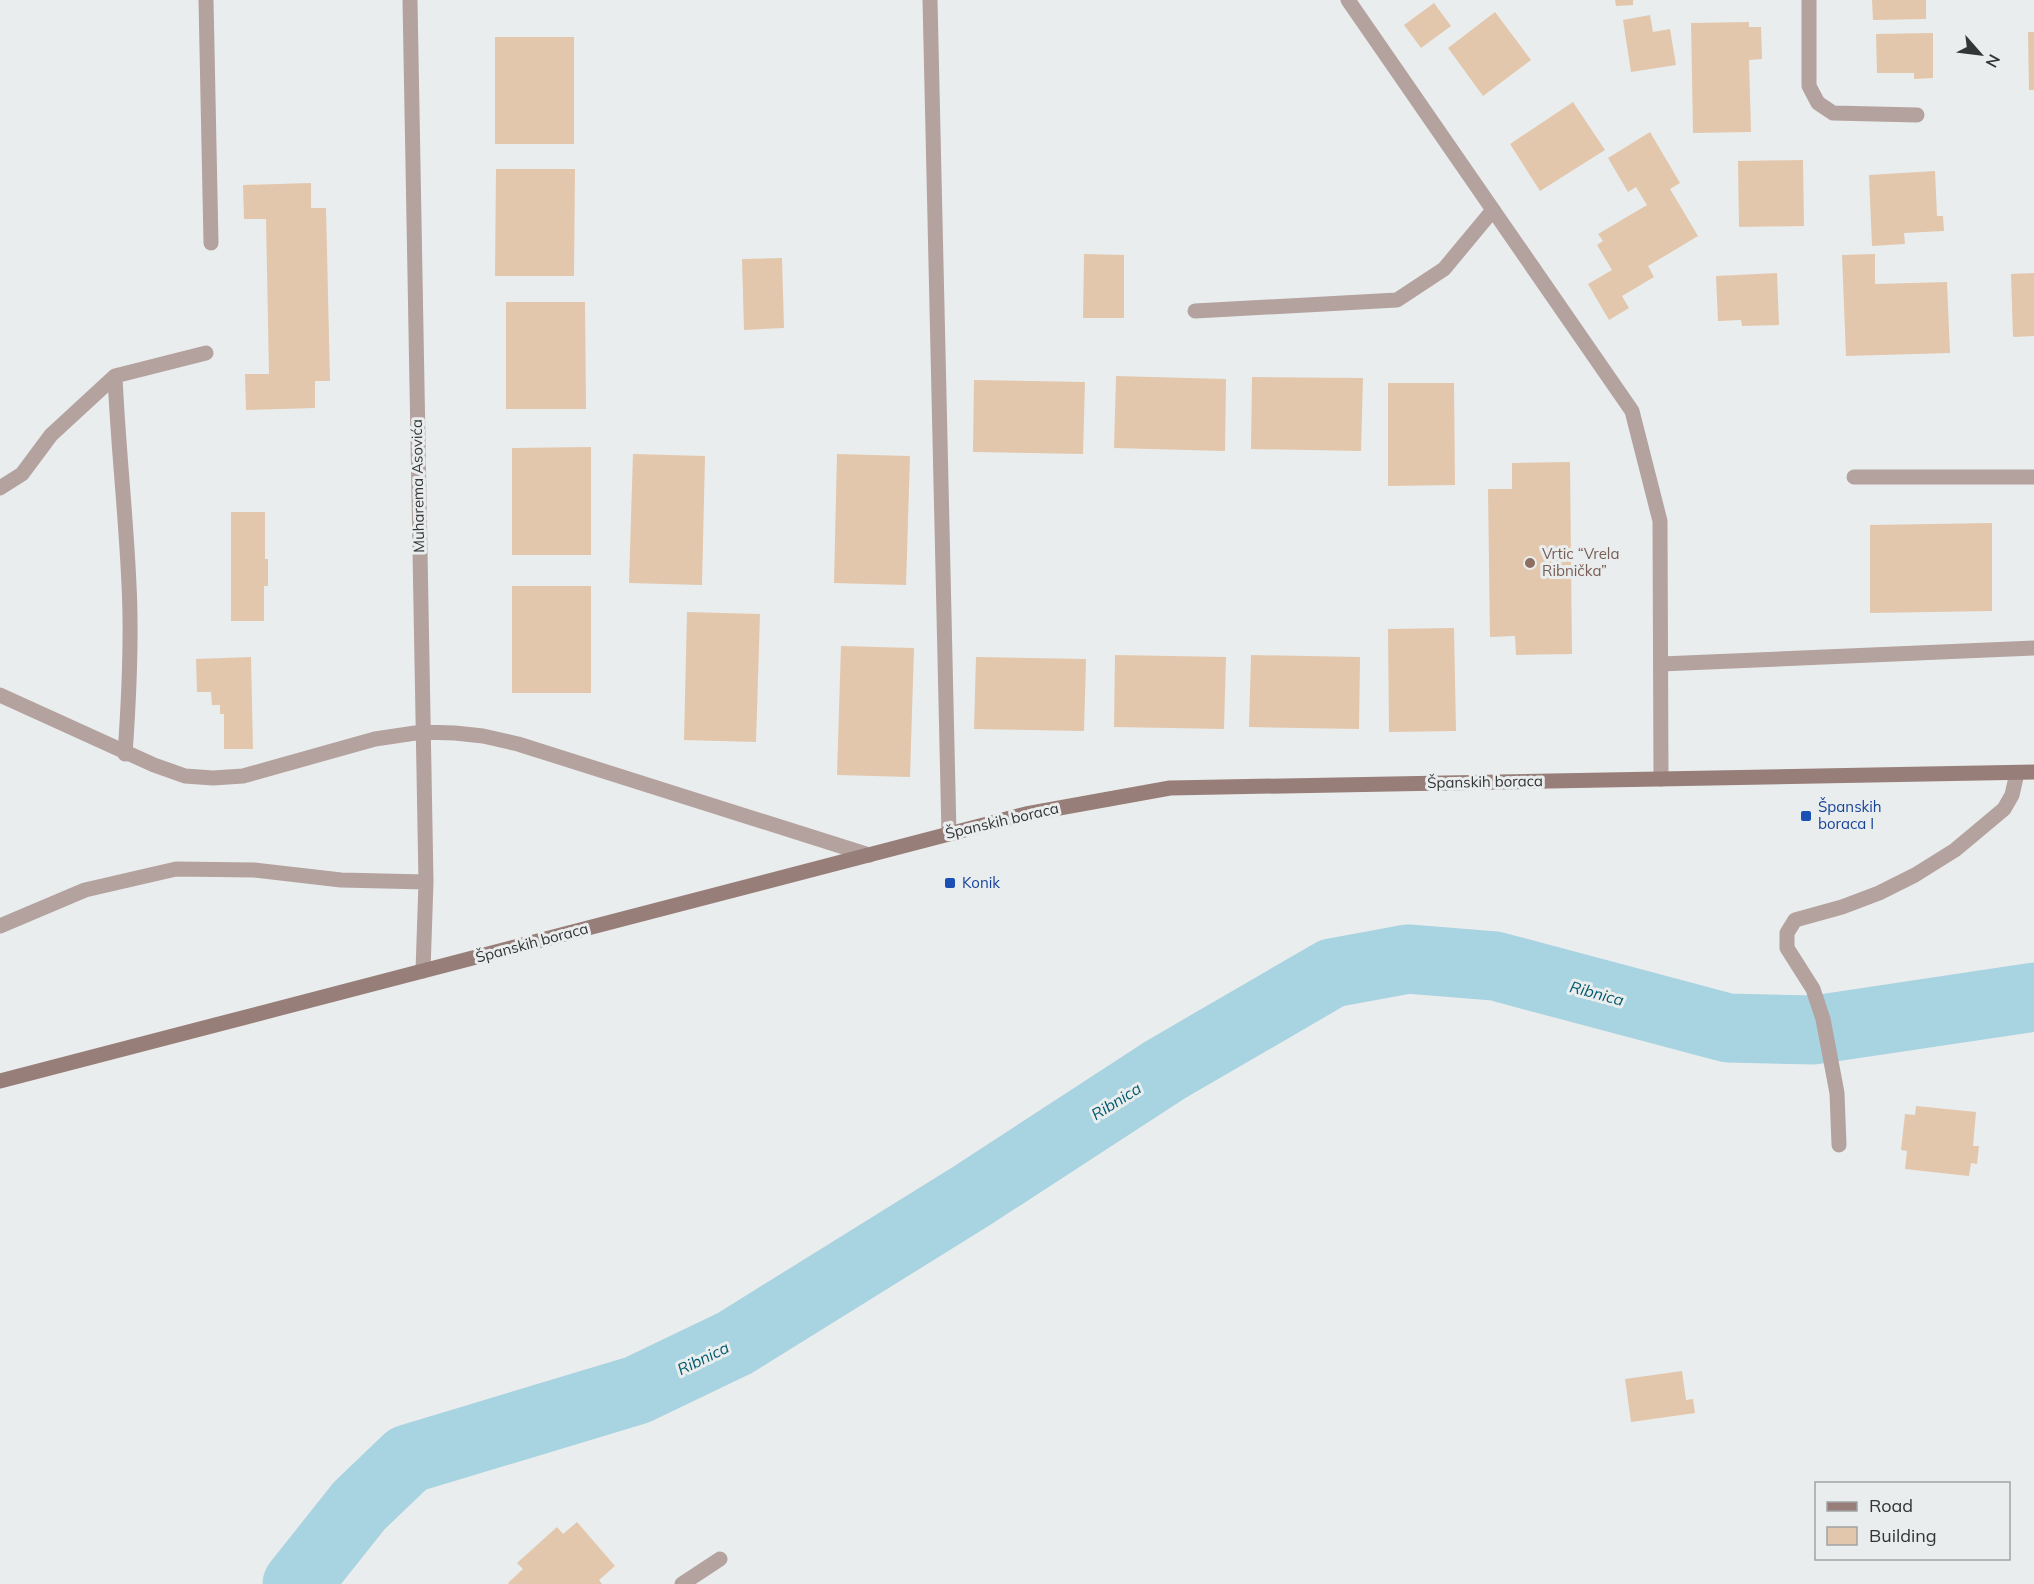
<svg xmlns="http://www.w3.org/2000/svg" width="2034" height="1584" font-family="Mulish,sans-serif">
	<rect width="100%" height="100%" fill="#eaedee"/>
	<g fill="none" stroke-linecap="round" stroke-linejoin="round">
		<path stroke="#a8d3e0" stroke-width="69" d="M297,1584L359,1506L408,1459L637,1390L735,1343L973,1195L1165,1070L1332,973L1408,959L1495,966L1728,1028L1814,1030L2034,997"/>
	</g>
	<path fill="#e2c7ac" d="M1615,0H1633V5L1616,6Z
		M1872,0H1926V19L1873,20Z
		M1434,3L1451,26L1421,48L1404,25Z
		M1495,12L1531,60L1483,96L1448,48Z
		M1650,15L1653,32L1670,29L1676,65L1631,72L1623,20Z
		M1749,22V27H1761L1762,59L1749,60L1751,132L1693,133L1691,23Z
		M2028,32H2034V90H2029Z
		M1933,33V78L1914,79V73H1877L1876,34Z
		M495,37H574V144H495Z
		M1573,102L1605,150L1540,191L1510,144Z
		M1650,132L1680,183L1670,189L1698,236L1648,266L1654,277L1622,296L1629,308L1609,320L1588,284L1612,270L1597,245L1603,241L1598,234L1647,205L1636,187L1628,192L1608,158Z
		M1803,160L1804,226L1739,227L1738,161Z
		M496,169H575L574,276H495Z
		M1935,171L1937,216H1943L1944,231L1904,233L1905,244L1872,246L1869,175Z
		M311,183V208H326L330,381H315V408L246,410L245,374H269L266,219H244L243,185Z
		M1084,254L1124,255V318H1083Z
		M1875,254V284L1947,282L1950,353L1846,356L1842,255Z
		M782,258L784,328L744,330L742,259Z
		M1777,273L1779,325L1742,326L1741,320L1718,321L1716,276Z
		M2034,273V336L2013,337L2011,274Z
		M506,302H585L586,409H506Z
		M1116,376L1226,379L1225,451L1114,448Z
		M1252,377L1363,378L1361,451L1251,449Z
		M974,380L1085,382L1083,454L973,452Z
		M1388,383H1454L1455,485L1388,486Z
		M591,447V555H512V448Z
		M633,454L705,456L702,585L629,583Z
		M837,454L910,456L906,585L834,583Z
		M1570,462L1572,654L1516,655L1515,636L1490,637L1488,489H1512V463Z
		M231,512H265V559H268V586H264V621H231Z
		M1992,523V611L1870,613V525Z
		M512,586H591V693H512Z
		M687,612L760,614L756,742L684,740Z
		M1454,628L1456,731L1389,732L1388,629Z
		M841,646L914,648L910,777L837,775Z
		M1115,655L1226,657L1224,729L1114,727Z
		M1251,655L1360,657L1359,729L1249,727Z
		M251,657L253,749H224V714H220V705H212L211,692H197L196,659Z
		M976,657L1086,659L1084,731L974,729Z
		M1916,1106L1976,1112L1973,1146H1979L1977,1164L1971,1163L1969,1176L1905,1169L1907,1151L1901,1150L1905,1114L1915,1115Z
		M1682,1371L1686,1400L1693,1399L1695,1413L1631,1422L1625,1379Z
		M577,1522L615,1566L599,1580L602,1584H509L508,1583L523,1569L517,1563L557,1527L563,1534Z"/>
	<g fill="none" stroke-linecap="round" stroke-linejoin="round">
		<path stroke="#b4a29f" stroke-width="15" d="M206,0L211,243
			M930,0L949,834
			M1195,311L1397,300L1444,269L1493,210
			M115,376C118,446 126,515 129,585C132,642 129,698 125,754
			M1854,477H2034
			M0,488L22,474L51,435L115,376L206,353
			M1661,664L2034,648
			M1839,1145L1837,1093L1823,1019L1813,989L1787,948V933L1795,920L1842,907L1879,893L1915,875L1955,850L2004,809L2012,795L2017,773"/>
		<path stroke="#b4a29f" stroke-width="15" d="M410,0L426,882L423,971
			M1348,0L1632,411L1660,521L1661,779
			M1809,0V86L1818,103L1833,113L1917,115
			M0,695L154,765L185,776L213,778L243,776L375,739L422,732L455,733L483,736L518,744L869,855
			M0,926L85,890L176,869L254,870L341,880L426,882
			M682,1584L720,1559"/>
		<path stroke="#987e79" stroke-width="15" d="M0,1081L1026,814L1170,788L2034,772"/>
	</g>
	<circle fill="#8d6e63" stroke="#eaedee" stroke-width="2" cx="1530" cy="563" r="6"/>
	<g fill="#1a4fb4" stroke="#eaedee" stroke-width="2">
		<rect x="1800" y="810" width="12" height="12" rx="3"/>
		<rect x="944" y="877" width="12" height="12" rx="3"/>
	</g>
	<g text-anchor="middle" stroke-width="6" stroke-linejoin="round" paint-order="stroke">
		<g font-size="15" fill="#343536" stroke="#eaedee">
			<text transform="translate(418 486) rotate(-91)" y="5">Muharema Asovića</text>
			<text transform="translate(1485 782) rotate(-1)" y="5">Španskih boraca</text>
			<text transform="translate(1002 821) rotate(-13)" y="5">Španskih boraca</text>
			<text transform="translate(532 943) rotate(-15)" y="5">Španskih boraca</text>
		</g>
		<g font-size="15" fill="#785e54" stroke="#eaedee" text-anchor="start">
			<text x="1542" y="559">Vrtic “Vrela<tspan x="1542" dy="17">Ribnička”</tspan></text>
		</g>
		<g font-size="15" fill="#164399" stroke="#eaedee" text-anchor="start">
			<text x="1818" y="812">Španskih<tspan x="1818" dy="17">boraca I</tspan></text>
			<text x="962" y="888">Konik</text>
		</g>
		<g font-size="16" font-style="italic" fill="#005a6d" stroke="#eaedee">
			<text transform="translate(1597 993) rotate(15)" y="6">Ribnica</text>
			<text transform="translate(1116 1101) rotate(-32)" y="6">Ribnica</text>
			<text transform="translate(703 1358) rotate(-26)" y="6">Ribnica</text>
		</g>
	</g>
	<rect x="1815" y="1482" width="195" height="78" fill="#eaedee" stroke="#a1a3a4" stroke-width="1.5"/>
	<rect x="1827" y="1502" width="30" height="9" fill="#987e79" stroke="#a1a3a4" stroke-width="1.5"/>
	<text x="1869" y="1512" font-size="18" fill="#343536">Road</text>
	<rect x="1827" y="1527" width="30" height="18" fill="#e2c7ac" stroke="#a1a3a4" stroke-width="1.5"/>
	<text x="1869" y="1542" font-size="18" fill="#343536">Building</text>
	<g transform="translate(1980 54) rotate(118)" stroke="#eaedee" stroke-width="4.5" paint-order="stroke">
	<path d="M0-4.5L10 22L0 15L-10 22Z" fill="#343536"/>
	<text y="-9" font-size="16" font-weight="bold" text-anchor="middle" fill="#343536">N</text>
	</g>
</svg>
